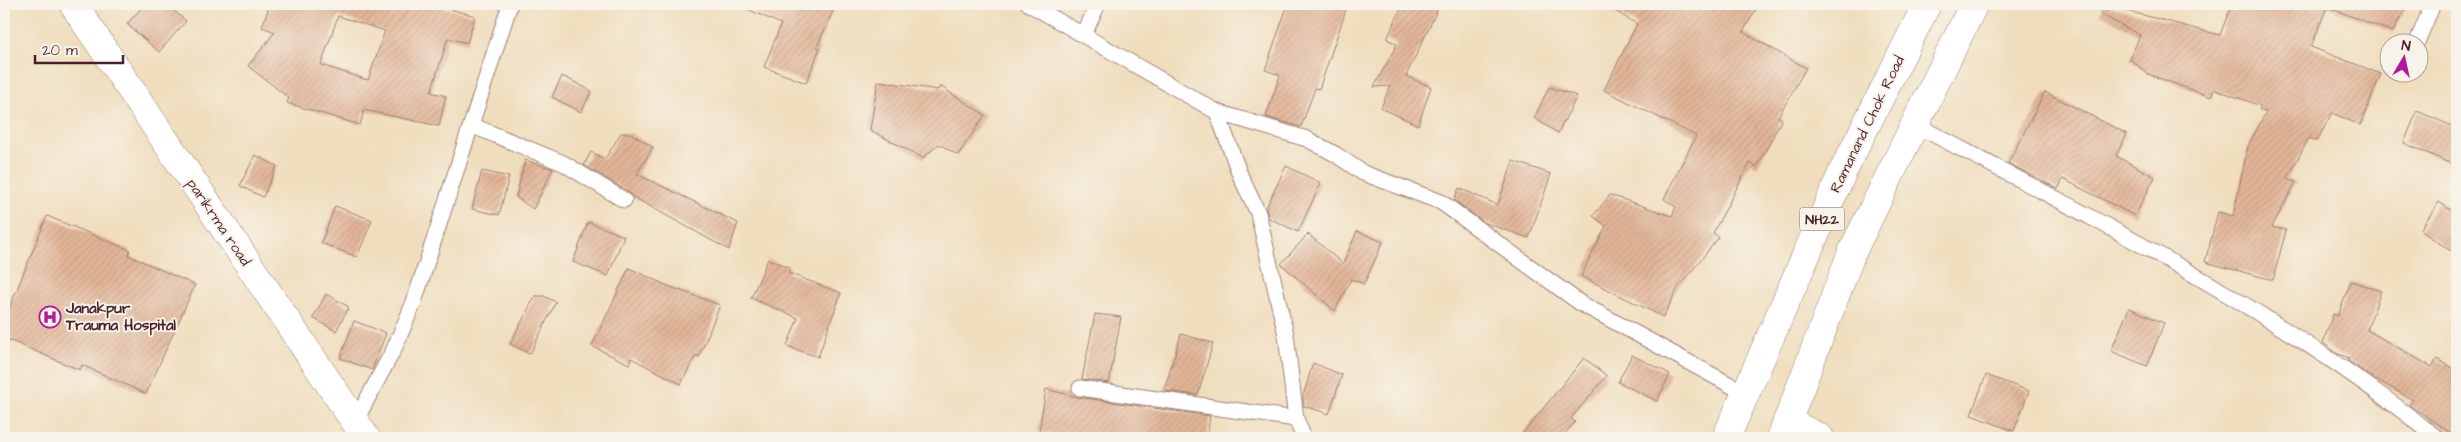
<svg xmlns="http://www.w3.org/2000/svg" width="2461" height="442" font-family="'Architects Daughter',sans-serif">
	<defs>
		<pattern id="building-hatch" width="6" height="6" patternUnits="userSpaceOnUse" patternTransform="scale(1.25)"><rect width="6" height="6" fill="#e2b597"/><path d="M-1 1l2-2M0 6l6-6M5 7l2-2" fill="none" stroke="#c39b82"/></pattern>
	</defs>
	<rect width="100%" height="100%" fill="#f7f3e8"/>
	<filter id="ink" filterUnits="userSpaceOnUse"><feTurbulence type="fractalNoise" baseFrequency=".02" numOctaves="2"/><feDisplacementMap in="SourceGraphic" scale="10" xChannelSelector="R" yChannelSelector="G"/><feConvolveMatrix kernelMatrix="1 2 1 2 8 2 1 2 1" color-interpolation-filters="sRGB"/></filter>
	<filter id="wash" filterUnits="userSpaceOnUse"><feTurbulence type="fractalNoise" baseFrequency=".0096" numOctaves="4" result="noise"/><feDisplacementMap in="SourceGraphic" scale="20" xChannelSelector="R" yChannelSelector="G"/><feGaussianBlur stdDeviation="1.12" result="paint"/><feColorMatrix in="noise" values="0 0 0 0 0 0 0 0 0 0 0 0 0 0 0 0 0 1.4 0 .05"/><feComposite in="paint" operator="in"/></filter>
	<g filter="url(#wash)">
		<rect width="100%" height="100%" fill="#f0ddbd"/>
		<g id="blocks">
			<path fill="url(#building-hatch)" fill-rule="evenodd" d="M145,4H166L186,21L159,52L127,24Z
				M270,4H431L475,16L467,43L448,38L431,92L446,96L439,126L364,110L360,125L287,103L289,98L248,66L275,32L262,27ZM338,16L385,31L368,80L321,65Z
				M736,4H836L817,47L820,48L806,83L764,67L781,24Z
				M1288,4H1348L1319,89L1315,88L1301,127L1266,117L1280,75L1265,70Z
				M1403,4H1440L1406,76L1431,87L1418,125L1381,108L1390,86L1374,87L1397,44L1387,39Z
				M1603,4H1759L1743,32L1806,68L1778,117L1782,119L1757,167L1750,163L1713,233L1719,237L1678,288L1663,317L1581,276L1606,226L1593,216L1610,195L1672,216L1676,207L1664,199L1696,136L1604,90L1637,24Z
				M2232,4H2407L2393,32L2327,7L2311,47L2381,74L2360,125L2332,113L2317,141L2309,138L2287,179L2296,182L2272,227L2286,230L2273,280L2205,262L2218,212L2233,216L2248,146L2266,112L2259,109L2261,106L2214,89L2211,97L2148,74L2130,59L2140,35L2100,14L2104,5L2220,35Z
				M562,76L592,91L581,112L552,97Z
				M878,81L938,90L940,86L985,115L958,155L939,144L923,158L870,130Z
				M1549,87L1577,96L1558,133L1534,118Z
				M2045,92L2127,134L2116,156L2155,177L2135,216L2063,179L2058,189L2008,163Z
				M2417,111L2457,128V166L2404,143Z
				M621,133H630L653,147L637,174L738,223L729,250L633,197L629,192L584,165L591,152L605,159Z
				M255,155L277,166L263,197L240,186Z
				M525,160L553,169L533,209L516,197Z
				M1513,161L1551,174L1529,238L1485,223L1454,200L1459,188L1498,205Z
				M1286,166L1321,183L1298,232L1269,218L1266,208Z
				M482,171L509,177L499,215L472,209Z
				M2439,202L2457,214V255L2420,230Z
				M335,206L372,220L357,257L321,243Z
				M47,216L130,250L128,255L195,285L146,394L82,365L80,370L4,338V321Z
				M588,222L624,236L608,276L573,262Z
				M1357,231L1383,242L1364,284L1351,279L1335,311L1281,264L1308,234L1343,264Z
				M768,259L790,268L788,273L841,293L818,357L787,346L798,318L751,298Z
				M629,268L668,286L720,305L699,357L696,355L681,384L631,358L629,364L592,346Z
				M2351,281L2381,291L2367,330L2432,367L2437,359L2457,371V437L2409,405L2413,400L2365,373L2347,360L2349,358L2338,354L2323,343L2333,314L2338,316Z
				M326,294L349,307L336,331L313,318Z
				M535,296H544L556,302L530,354L510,344Z
				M2129,308L2164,323L2147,366L2111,351Z
				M1095,314L1121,317L1109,383L1082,379Z
				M354,321L386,333L372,370L340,358Z
				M1181,334L1213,343L1198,395L1164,391Z
				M1632,355L1670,374L1657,401L1618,382Z
				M1584,358L1607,376L1571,418L1575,422L1561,438H1519Z
				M1313,363L1342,375L1329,414L1304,406L1303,396Z
				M1986,375L2029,391L2014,431L1971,415Z
				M1046,389L1077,397L1210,416L1207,438H1077L1039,431Z"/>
		</g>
	</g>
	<g filter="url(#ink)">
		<use href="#blocks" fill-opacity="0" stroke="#9d7e74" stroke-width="1"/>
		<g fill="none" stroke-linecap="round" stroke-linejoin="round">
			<g stroke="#9d7e74" stroke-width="17">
				<path id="service" d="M1029,4L1217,112L1307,139L1335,154L1363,173L1441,202L1580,303L1745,393
					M1084,34L1098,4
					M2417,42L2433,4
					M1217,112L1240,175L1258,213L1286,335L1296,419
					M1914,124C2094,219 2278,310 2437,438
					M471,125L563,163L624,200
					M1080,388L1296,419L1304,438
					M355,422L394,349L414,302L510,4"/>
			</g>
			<g stroke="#9d7e74" stroke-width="29">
				<path id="minor" d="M1787,421L1820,438"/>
			</g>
			<g stroke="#9d7e74" stroke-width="29">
				<path id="tertiary" d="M73,4L366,438"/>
			</g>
			<g stroke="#9d7e74" stroke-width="29">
				<path id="trunk" d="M1726,438L1843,171L1927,4
					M1781,438L1852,252L1974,4"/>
			</g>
			<use href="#service" stroke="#fff" stroke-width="15"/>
			<use href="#minor" stroke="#fff" stroke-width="28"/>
			<use href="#tertiary" stroke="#fff" stroke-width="28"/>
			<use href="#trunk" stroke="#fff" stroke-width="28"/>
		</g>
	</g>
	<defs>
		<g id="hospital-ring" transform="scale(1.125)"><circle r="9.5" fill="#f7f3e8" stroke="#b5179e" stroke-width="1.5"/><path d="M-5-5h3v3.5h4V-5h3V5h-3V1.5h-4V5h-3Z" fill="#b5179e"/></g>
	</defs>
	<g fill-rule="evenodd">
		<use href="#hospital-ring" x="50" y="317"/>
	</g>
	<g text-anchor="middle" stroke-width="4" stroke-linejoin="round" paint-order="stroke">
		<rect fill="#f7f3e8" stroke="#7e5f64" stroke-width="1" x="1799.5" y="207.5" width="45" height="23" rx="4"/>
		<g font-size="14" font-weight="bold" fill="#4a1f2b">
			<text x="1822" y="224">NH22</text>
		</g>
		<g font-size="15" fill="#4a1f2b" stroke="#f7f3e8">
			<text transform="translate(1867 124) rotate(-64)" y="5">Ramanand Chok Road</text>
			<text transform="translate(219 222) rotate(56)" y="5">parikrma road</text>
		</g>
		<g font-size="15" font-weight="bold" fill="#4a1f2b" stroke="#f7f3e8" text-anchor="start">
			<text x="66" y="313">Janakpur<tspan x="66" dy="17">Trauma Hospital</tspan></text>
		</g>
	</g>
	<rect width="2461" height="442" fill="none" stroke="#f7f3e8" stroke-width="20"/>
	<g transform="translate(2404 58) rotate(9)"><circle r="24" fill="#f7f3e8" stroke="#b29e9c"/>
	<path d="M0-4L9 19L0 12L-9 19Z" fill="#b5179e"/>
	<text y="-8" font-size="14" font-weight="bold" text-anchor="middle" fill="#4a1f2b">N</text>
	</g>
	<path d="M35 55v8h88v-8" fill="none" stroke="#4a1f2b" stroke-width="2.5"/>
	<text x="42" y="55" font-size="15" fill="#4a1f2b" stroke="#f7f3e8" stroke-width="4" paint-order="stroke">20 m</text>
</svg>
